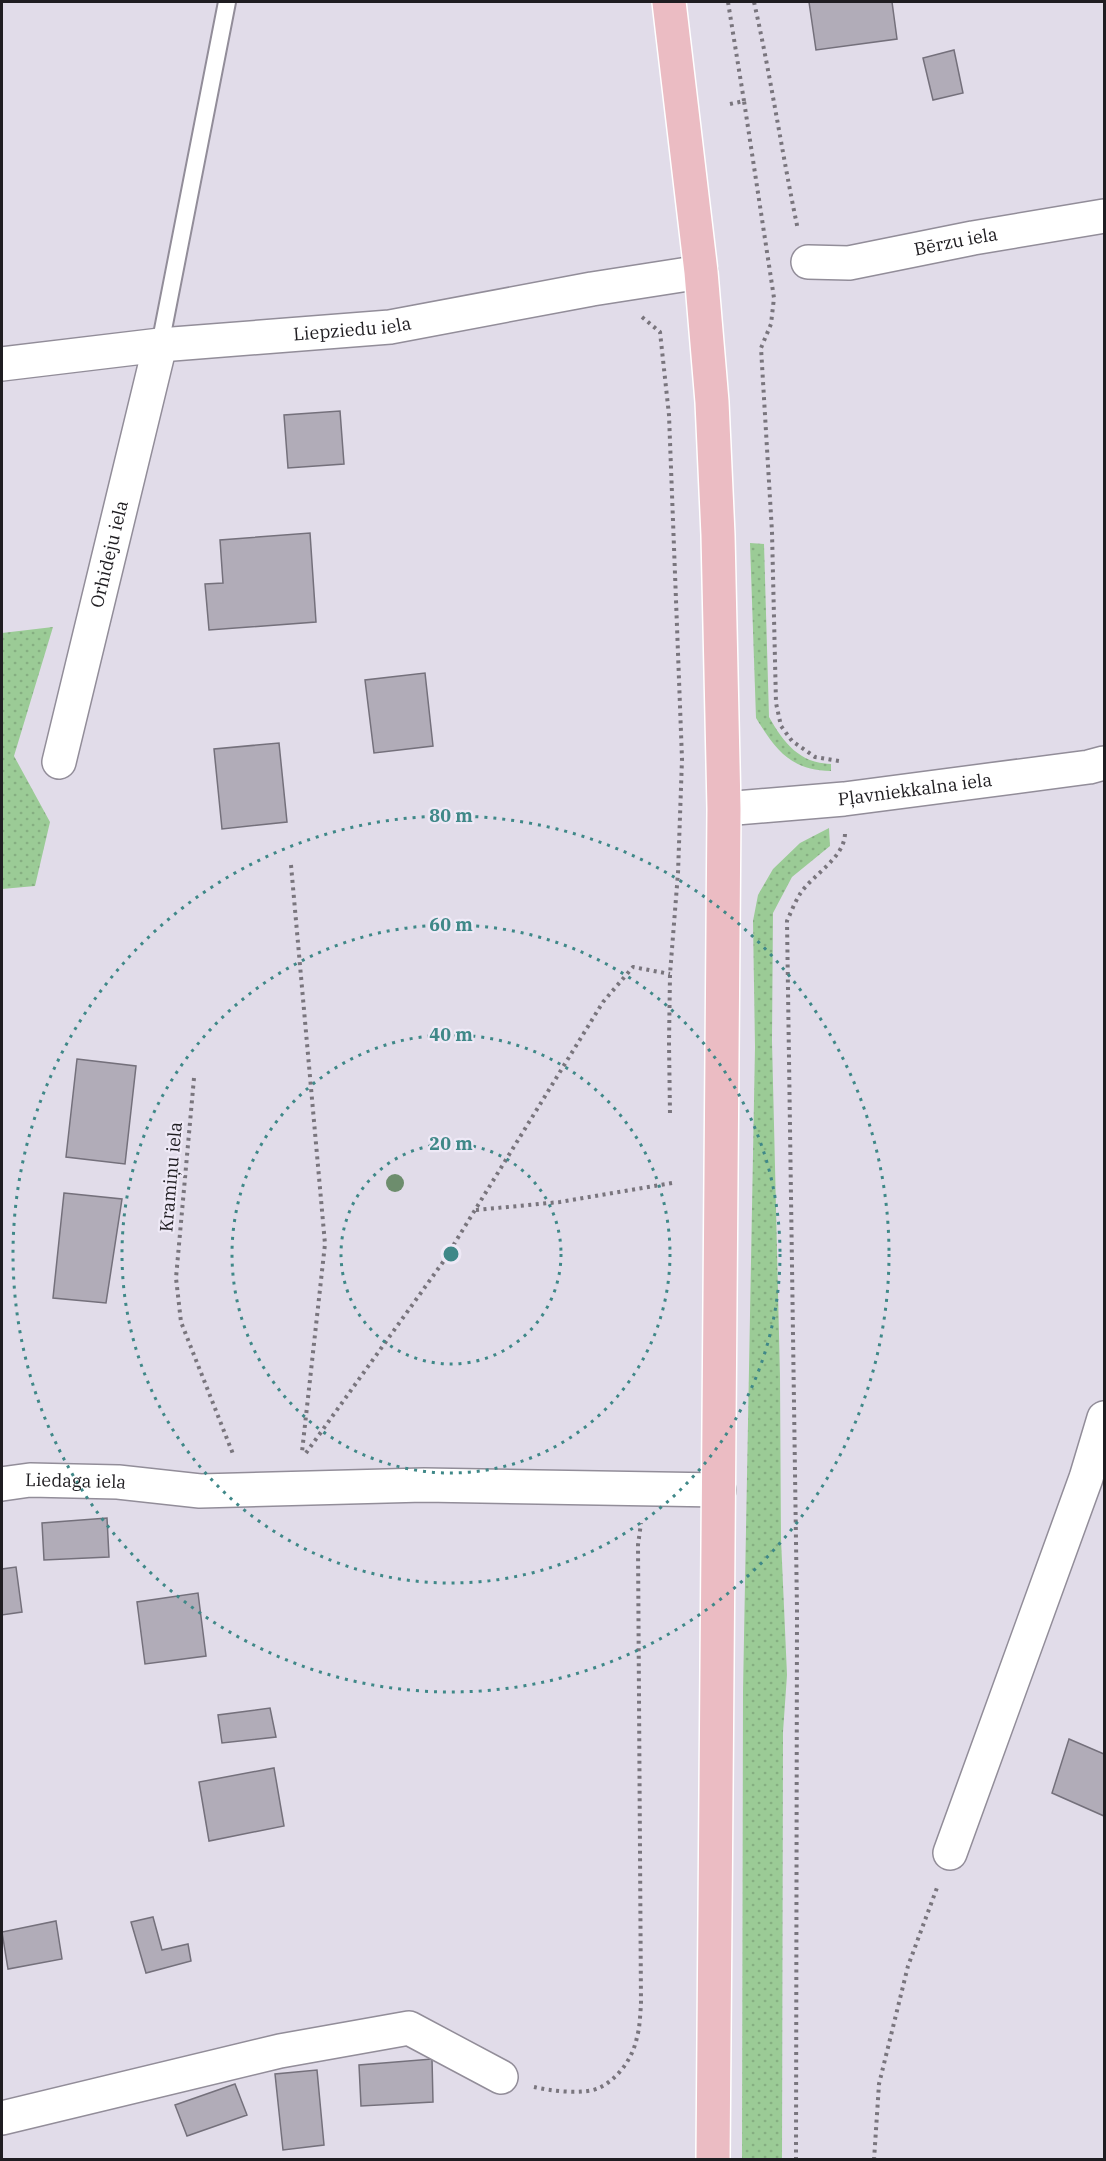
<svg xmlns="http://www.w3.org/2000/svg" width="1106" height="2161" font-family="'IBM Plex Serif',serif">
	<defs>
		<pattern id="grass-dots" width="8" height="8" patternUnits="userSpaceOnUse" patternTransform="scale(1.5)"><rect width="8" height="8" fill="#9bcb96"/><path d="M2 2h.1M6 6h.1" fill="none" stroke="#85ae81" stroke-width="1.8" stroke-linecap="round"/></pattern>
	</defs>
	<rect width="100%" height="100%" fill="#e1dce9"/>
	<path fill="url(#grass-dots)" d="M750,543L764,544L769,717C784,743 799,763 831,764V771C790,770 776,750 756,718Z
		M53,627L14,756L50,822L35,886L2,889V633Z
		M829,828L830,846L792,877L773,913L772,1041L780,1376L781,1539L787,1675L783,1732L782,2159H742L743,1691L755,1047L753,921L758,895L773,869L800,843Z"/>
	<path fill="#b1acb8" stroke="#74707b" stroke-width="1.5" d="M809,2H892L897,39L816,50Z
		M954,50L963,93L933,100L923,58Z
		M340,411L344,464L288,468L284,415Z
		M310,533L316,622L209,630L205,584L223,583L220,540Z
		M425,673L433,746L374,753L365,680Z
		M279,743L287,822L222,829L214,749Z
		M77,1059L136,1066L125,1164L66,1157Z
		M64,1193L122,1199L106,1303L53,1298Z
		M107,1518L109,1557L44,1560L42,1523Z
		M16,1567L22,1612L2,1615V1569Z
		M198,1593L206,1656L145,1664L137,1602Z
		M270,1708L276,1737L222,1743L218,1715Z
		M1069,1739L1104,1754V1816L1052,1793Z
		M274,1768L284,1826L209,1841L199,1782Z
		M153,1917L162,1950L188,1944L191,1961L146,1973L131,1922Z
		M56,1921L62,1959L8,1969L2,1932Z
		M432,2059L433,2102L361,2106L359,2065Z
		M317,2070L324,2145L283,2150L275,2074Z
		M235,2084L247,2115L187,2136L175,2105Z"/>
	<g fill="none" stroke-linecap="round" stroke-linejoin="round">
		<g stroke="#928d99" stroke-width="20">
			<path id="lane" d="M160,345L227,2"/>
		</g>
		<g stroke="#928d99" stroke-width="36">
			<g id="street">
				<path id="s1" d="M808,262L849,263L973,238L1104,216"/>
				<path id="s2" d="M2,364L160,345L390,327L592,289L701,272"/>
				<path id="s3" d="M59,762L160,345"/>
				<path id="s4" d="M724,809L844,799L1089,767L1104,763"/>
				<path id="s5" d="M2,1484L30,1480L118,1482L200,1491L424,1485L719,1490"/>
				<path d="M950,1853L1086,1478L1104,1418"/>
				<path d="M2,2118L280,2051L409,2028L501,2077"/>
			</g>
		</g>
		<g stroke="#fff" stroke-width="36">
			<path id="primary" d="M669,2L701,272L712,402L718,535L724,809L713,2160"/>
		</g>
		<path stroke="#79757d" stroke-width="4" stroke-dasharray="3 4.5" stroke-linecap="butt" d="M728,2L744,101
			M754,2C771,77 782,154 798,230
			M730,104L744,101L774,298L771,324L761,348L772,532L776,703L781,726L792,741L815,757L839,761L840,765
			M642,317L660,332L669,415L682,759L678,873L670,974L669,1043L670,1114
			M291,865L325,1244L302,1452
			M194,1078L176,1278L181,1322L233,1454
			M476,1210L560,1202L672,1183
			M306,1453L443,1262L603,1002L633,967L670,974
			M534,2087C551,2091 583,2095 599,2088C618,2079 633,2058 637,2037C640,2027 640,2015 641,2005L638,1545L641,1523
			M796,2160L797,1610L787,921C791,912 795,902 800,894C812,875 845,858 845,833
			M874,2160L879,2084L908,1966L938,1885"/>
		<use href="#lane" stroke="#fff" stroke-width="16"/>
		<use href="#street" stroke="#fff" stroke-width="33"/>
		<use href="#primary" stroke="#ebbcc3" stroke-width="33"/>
	</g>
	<circle fill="#6d8d6d" cx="395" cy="1183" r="9"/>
	<g fill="none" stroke="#3f8888" stroke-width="3" stroke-dasharray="3 6">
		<circle cx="451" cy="1254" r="110"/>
		<circle cx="451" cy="1254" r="219"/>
		<circle cx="451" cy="1254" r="329"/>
		<circle cx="451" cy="1254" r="438"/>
	</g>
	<g text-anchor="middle" stroke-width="4.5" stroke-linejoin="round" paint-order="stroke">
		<g font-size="18" fill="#1f1d21" stroke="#eee9f6">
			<text dy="6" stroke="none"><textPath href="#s1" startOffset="150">Bērzu iela</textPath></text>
			<text dy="6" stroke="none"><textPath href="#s2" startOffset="352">Liepziedu iela</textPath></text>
			<text dy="6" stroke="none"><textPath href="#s3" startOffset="214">Orhideju iela</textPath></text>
			<text dy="6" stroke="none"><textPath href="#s4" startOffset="192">Pļavniekkalna iela</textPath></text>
			<text transform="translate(171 1177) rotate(-85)" y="6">Kramiņu iela</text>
			<text dy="6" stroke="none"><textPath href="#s5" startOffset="74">Liedaga iela</textPath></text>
		</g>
	</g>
	<circle cx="451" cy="1254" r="9" fill="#3f8888" stroke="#eee9f6" stroke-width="3"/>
	<g font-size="18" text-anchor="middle" font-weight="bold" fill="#3f8888" stroke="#eee9f6" stroke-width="4.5" stroke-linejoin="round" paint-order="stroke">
		<text x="451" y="822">80 m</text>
		<text x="451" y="931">60 m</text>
		<text x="451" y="1041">40 m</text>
		<text x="451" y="1150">20 m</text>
	</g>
	<rect width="1106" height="2161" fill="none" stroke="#1f1d21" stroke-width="6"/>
</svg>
